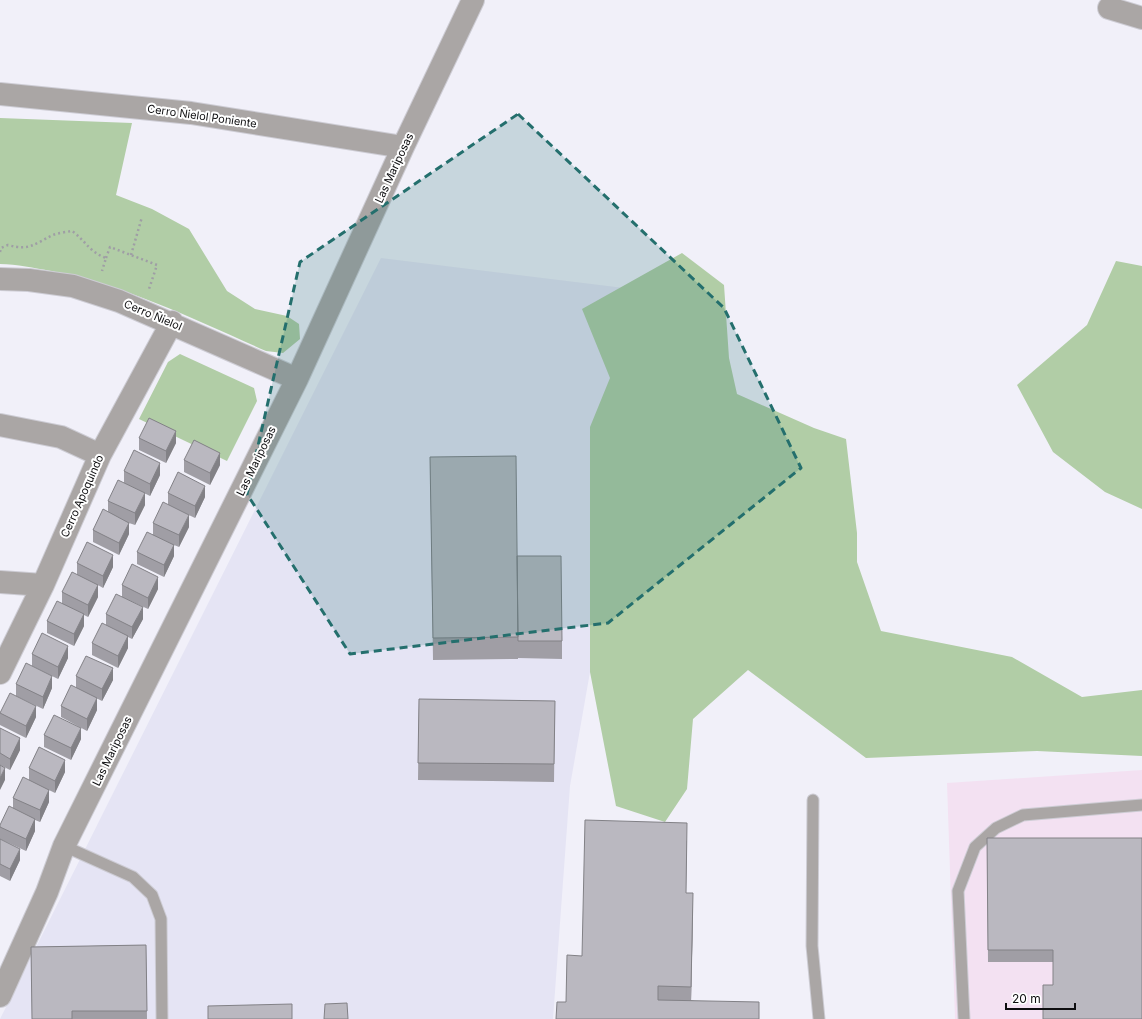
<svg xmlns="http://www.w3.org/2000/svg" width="1142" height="1019" font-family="Inter,sans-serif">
	<rect width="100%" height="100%" fill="#f1f0f9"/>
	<path fill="#e5e4f4" d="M381,258L681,295L590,672L570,786L553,1019H0Z"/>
	<path fill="#f3e1f2" d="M1142,770V1019H955L947,783Z"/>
	<path fill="#b1cda6" d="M0,118L132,123L116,195L152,209L189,229L227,291L255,309L287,316L299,324L300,339L283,353L266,351C196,320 127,286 51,271C34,268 17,264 0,264Z
		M682,253L724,285L729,358L737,394L814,428L846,439L857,533V562L881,631L1012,657L1082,697L1142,690V756L1037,751L866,758L748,670L693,719L687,789L665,822L616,806L590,672V427L610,378L582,309Z
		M1116,261L1142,266V509L1105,492L1053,452L1017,385L1087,325Z
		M180,354L254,388L257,401L227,461L139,419L168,362Z"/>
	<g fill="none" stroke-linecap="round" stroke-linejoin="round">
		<g stroke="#cdccd4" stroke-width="13">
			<path id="lane" d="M813,800L812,946L819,1019
				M64,846L133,877L152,895L161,919L162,1019
				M964,1019L958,891L975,847L996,828L1023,815L1142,805"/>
		</g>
		<g stroke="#cdccd4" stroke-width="24">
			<path id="street" d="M1109,8L1142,18
				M0,94L191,113L403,147
				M0,279L29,280L73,286L119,301L297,379
				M0,425L61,437L100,455
				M0,582L43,585
				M0,673L43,585L100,455L172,322
				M0,996L47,892L64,846L297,379L403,147L473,0"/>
		</g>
		<path stroke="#9f9ea5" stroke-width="2.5" stroke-dasharray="2 3" stroke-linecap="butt" d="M0,252L1,248L8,245C30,251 34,244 53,235C58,233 66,232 72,231C85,240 89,252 106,258L102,271
			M131,255L142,217
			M106,258L110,247L157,265L149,289"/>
		<use href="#lane" stroke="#aaa6a5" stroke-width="11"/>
		<use href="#street" stroke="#aaa6a5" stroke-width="22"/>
	</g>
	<path fill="#a09ea5" d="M139,438L176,443L166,463L139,450Z
		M430,457L517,558L562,641V659L518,658V659L433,660Z
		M184,460L220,465L210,485L184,472Z
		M124,471L160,475L150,496L124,483Z
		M168,493L205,497L195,518L168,505Z
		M108,501L145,505L135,525L129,523V534L119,555L93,542V530L108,512Z
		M153,523L189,527L179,547L174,545V556L164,577L137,564V552L153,534Z
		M77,563L113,567L103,588L98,585V597L88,617L84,615V626L74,646L47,633V621L62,603V592L77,575Z
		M122,585L158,589L148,609L122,597Z
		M106,614L143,619L132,639L128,637V648L118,668L92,655V643L106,625Z
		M32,654L68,658L58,679L32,666Z
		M76,676L113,680L102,701L76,688Z
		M16,684L52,688L43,709L16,696Z
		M419,699L555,701L554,782L418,780Z
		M61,706L97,710L87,731L61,717Z
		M0,712L36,717L26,738L0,725Z
		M0,728L20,750L10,770L0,765Z
		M44,735L81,739L71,760L44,747Z
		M29,768L65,772L55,793L49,790V802L40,822L35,820V831L26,851L0,839V825L13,808V798L29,780Z
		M987,838L1142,1019L1053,985V962H988Z
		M0,839L20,860L10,881L0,876Z
		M687,840L686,893L693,911L691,1000L759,1019L566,1002L582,956Z
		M146,945L147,1019H32L31,947Z"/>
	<path fill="#828186" d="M176,431V443L166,463V451Z
		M220,453V465L210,485V473Z
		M160,463V475L150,496V484Z
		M205,486V497L195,518V506Z
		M145,493V505L135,525V513Z
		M189,515V527L179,547V535Z
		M129,523V534L119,555V543Z
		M174,545V556L164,577V565Z
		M113,555V567L103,588V576Z
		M158,577V589L148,609V598Z
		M98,585V597L88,617V605Z
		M143,607V619L132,639V627Z
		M84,614V626L74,646V634Z
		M128,636V648L118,668V656Z
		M68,646V658L58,679V667Z
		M113,668V680L102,701V689Z
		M52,676V688L43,709V697Z
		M97,698V710L87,731V719Z
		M36,706V717L26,738V726Z
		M81,728V739L71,760V748Z
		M20,738V750L10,770V759Z
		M65,760V772L55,793V781Z
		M5,768V780L0,790V778Z
		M49,790V802L40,822V810Z
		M35,819V831L26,851V839Z
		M20,849V860L10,881V869Z
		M693,893V911L691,1004V987Z"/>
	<path fill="#bab8c0" stroke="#828186" d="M149,418L176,431L166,451L139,438Z
		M194,440L220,453L210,473L184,460Z
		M134,450L160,463L150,484L124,471Z
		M516,456L518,637L433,638L430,457Z
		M178,472L205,486L195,506L168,493Z
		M118,480L145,493L135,513L108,501Z
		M163,502L189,515L179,535L153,523Z
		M103,509L129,523L119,543L93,530Z
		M147,532L174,545L164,565L137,552Z
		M87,542L113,555L103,576L77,563Z
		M517,556H561L562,641H518Z
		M132,564L158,577L148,598L122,585Z
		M72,572L98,585L88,605L62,592Z
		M116,594L143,607L132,627L106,614Z
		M57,601L84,614L74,634L47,621Z
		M102,623L128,636L118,656L92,643Z
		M42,633L68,646L58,667L32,654Z
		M86,656L113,668L102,689L76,676Z
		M26,663L52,676L43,697L16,684Z
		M71,685L97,698L87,719L61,706Z
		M10,693L36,706L26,726L0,713Z
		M419,699L555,701L554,764L418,763Z
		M54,715L81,728L71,748L44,735Z
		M0,728L20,738L10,759L0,753Z
		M39,747L65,760L55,781L29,768Z
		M0,765L5,768L0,778Z
		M23,777L49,790L40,810L13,798Z
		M9,806L35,819L26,839L0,827V825Z
		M585,820L687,823L686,893H693L691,987L658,986V1000L759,1002V1019H556L557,1002H566L567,955L582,956Z
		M987,838H1142V1019H1043V985H1053V950H988Z
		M0,839L20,849L10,869L0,864Z
		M146,945L147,1011H72V1019H32L31,947Z
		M347,1003L348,1019H324L325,1004Z
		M292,1004V1019H208V1006Z"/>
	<path fill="#246f6d" fill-opacity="0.2" stroke="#246f6d" stroke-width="3" stroke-dasharray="8 5" stroke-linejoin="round" d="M518,114L724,308L801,468L608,623L350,654L247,494L300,262Z"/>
	<g text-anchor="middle" stroke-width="4" stroke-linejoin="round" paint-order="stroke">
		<g font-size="11" fill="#0e0e10" stroke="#fff">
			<text transform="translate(202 116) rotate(8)" y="4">Cerro Ñielol Poniente</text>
			<text transform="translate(394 168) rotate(-65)" y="4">Las Mariposas</text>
			<text transform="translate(153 315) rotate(23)" y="4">Cerro Ñielol</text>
			<text transform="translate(256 461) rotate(-64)" y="4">Las Mariposas</text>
			<text transform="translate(82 496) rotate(-66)" y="4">Cerro Apoquindo</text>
			<text transform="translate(112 751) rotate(-64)" y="4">Las Mariposas</text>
		</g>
	</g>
	<path d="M1006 1003v6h69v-6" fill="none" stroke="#0e0e10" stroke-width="2"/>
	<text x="1012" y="1003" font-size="12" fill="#0e0e10" stroke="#ffffff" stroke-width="3" paint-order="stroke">20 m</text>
</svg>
